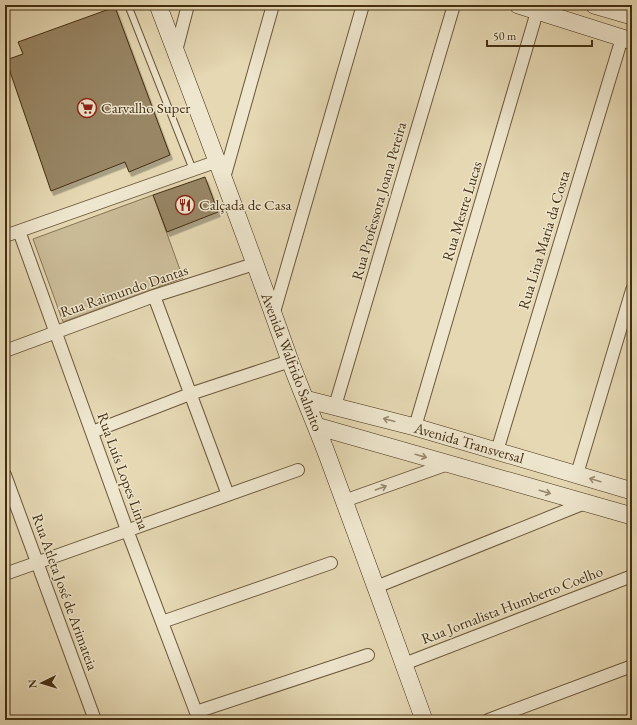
<svg xmlns="http://www.w3.org/2000/svg" width="637" height="725" font-family="'EB Garamond',serif">
	<defs>
		<filter id="shadow"><feDropShadow dx="2.5" dy="4.5" stdDeviation="0" flood-color="#0004"/></filter>
	</defs>
	<rect width="100%" height="100%" fill="#e5d8b3"/>
	<filter id="stains"><feTurbulence type="fractalNoise" baseFrequency=".005" numOctaves="4"/><feColorMatrix values="0 0 0 0 .2 0 0 0 0 .09 0 0 0 0 .02 0 0 0 .5 -.17"/></filter>
	<radialGradient id="worn" r=".72"><stop offset=".6" stop-color="#630" stop-opacity="0"/><stop offset="1" stop-color="#630" stop-opacity=".3"/></radialGradient>
	<path fill="#cabb97" stroke="#877454" d="M153,195L183,278L63,322L33,239Z"/>
	<path fill="#988665" stroke="#442e11" filter="url(#shadow)" d="M115,7L170,155L129,172L125,162L51,191L6,60L23,54L18,42Z
		M205,177L218,212L167,232L153,195Z"/>
	<g fill="none" stroke-linecap="round" stroke-linejoin="round">
		<g stroke="#6c583a" stroke-width="8">
			<path id="lane" d="M128,5L193,170"/>
		</g>
		<g stroke="#6c583a" stroke-width="14">
			<path id="street" d="M176,51L188,5
				M224,178L273,5
				M19,231L127,530L199,720
				M5,236L218,161
				M154,296L228,495
				M274,312L363,5
				M5,351L154,296L254,264
				M335,406L454,5
				M415,427L539,5
				M92,432L190,394L290,361
				M497,451L622,38
				M577,474L632,290
				M5,475L95,720
				M344,501L448,464
				M5,574L298,470
				M376,587L585,503
				M162,622L331,563
				M404,664L632,576
				M196,712L368,655
				M488,720L632,666"/>
		</g>
		<g stroke="#442e11" stroke-width="18">
			<path id="secondary" d="M158,5C203,123 248,242 290,361C302,393 316,425 328,457C361,545 392,632 424,720
				M518,5L632,41
				M594,5L632,16
				M305,399L415,427L632,491
				M316,426L632,516"/>
		</g>
		<use href="#lane" stroke="#eee6ce" stroke-width="6"/>
		<use href="#street" stroke="#eee6ce" stroke-width="12"/>
		<use href="#secondary" stroke="#eee6ce" stroke-width="17"/>
	</g>
	<defs><path id="oneway-shaft" d="M-6 0H5M1.5-3L5.5 0L1.5 3" fill="none" stroke-width="1.6" stroke-linecap="round" stroke-linejoin="round"/></defs>
	<g stroke="#998a70">
		<use href="#oneway-shaft" transform="translate(389 420) rotate(-165)"/>
		<use href="#oneway-shaft" transform="translate(421 456) rotate(16)"/>
		<use href="#oneway-shaft" transform="translate(595 480) rotate(-163)"/>
		<use href="#oneway-shaft" transform="translate(381 488) rotate(-20)"/>
		<use href="#oneway-shaft" transform="translate(545 492) rotate(16)"/>
	</g>
	<defs>
		<g id="supermarket-ring" transform="scale(1)"><circle r="9.5" fill="#eee6ce" stroke="#8f2418" stroke-width="1.5"/><path d="M-6-5.5h2.5l.6 2H6L4.5 2H-2.5L-4.4-4H-6ZM-1.5 3.2a1.3 1.3 0 1 0 .1 0ZM3 3.2a1.3 1.3 0 1 0 .1 0Z" fill="#8f2418"/></g>
		<g id="restaurant-ring" transform="scale(1)"><circle r="9.5" fill="#eee6ce" stroke="#8f2418" stroke-width="1.5"/><path d="M-5-6h1v4h1v-4h1v4h1v-4h1v5L-1.5 .5V6h-2V.5L-5-1ZM5-6V6H3V1.5H1.5Q1.5-4 5-6Z" fill="#8f2418"/></g>
	</defs>
	<g fill-rule="evenodd">
		<use href="#supermarket-ring" x="87" y="108"/>
		<use href="#restaurant-ring" x="185" y="205"/>
	</g>
	<g text-anchor="middle" stroke-width="3" stroke-linejoin="round" paint-order="stroke">
		<g font-size="15" fill="#442e11" stroke="#eee6ce" text-anchor="start">
			<text x="101" y="113">Carvalho Super</text>
			<text x="199" y="210">Calçada de Casa</text>
		</g>
		<g font-size="15" fill="#442e11" stroke="#eee6ce">
			<text transform="translate(379 201) rotate(-74)" y="5">Rua Professora Joana Pereira</text>
			<text transform="translate(462 211) rotate(-73)" y="5">Rua Mestre Lucas</text>
			<text transform="translate(544 240) rotate(-73)" y="5">Rua Lina Maria da Costa</text>
			<text transform="translate(124 291) rotate(-19)" y="5">Rua Raimundo Dantas</text>
			<text transform="translate(292 362) rotate(69)" y="5">Avenida Walfrido Salmito</text>
			<text transform="translate(469 443) rotate(16)" y="5">Avenida Transversal</text>
			<text transform="translate(123 471) rotate(70)" y="5">Rua Luís Lopes Lima</text>
			<text transform="translate(65 592) rotate(70)" y="5">Rua Atleta José de Arimateia</text>
			<text transform="translate(512 605) rotate(-21)" y="5">Rua Jornalista Humberto Coelho</text>
		</g>
	</g>
	<rect width="637" height="725" fill="none" stroke="#e5d8b3" stroke-width="20"/>
	<rect x="6" y="6" width="625" height="713" fill="none" stroke="#442e11" stroke-width="2"/>
	<rect x="10" y="10" width="617" height="705" fill="none" stroke="#442e11"/>
	<g transform="translate(42 683) rotate(265)" stroke="#eee6ce" stroke-width="3" paint-order="stroke">
	<path d="M0-3L7 15L0 10L-7 15Z" fill="#442e11"/>
	<text y="-6" font-size="11" font-weight="bold" text-anchor="middle" fill="#442e11">N</text>
	</g>
	<path d="M487 40v6h105v-6" fill="none" stroke="#442e11" stroke-width="2"/>
	<text x="493" y="40" font-size="12" fill="#442e11" stroke="#eee6ce" stroke-width="3" paint-order="stroke">50 m</text>
	<rect width="100%" height="100%" filter="url(#stains)"/>
	<rect width="100%" height="100%" fill="url(#worn)"/>
</svg>
